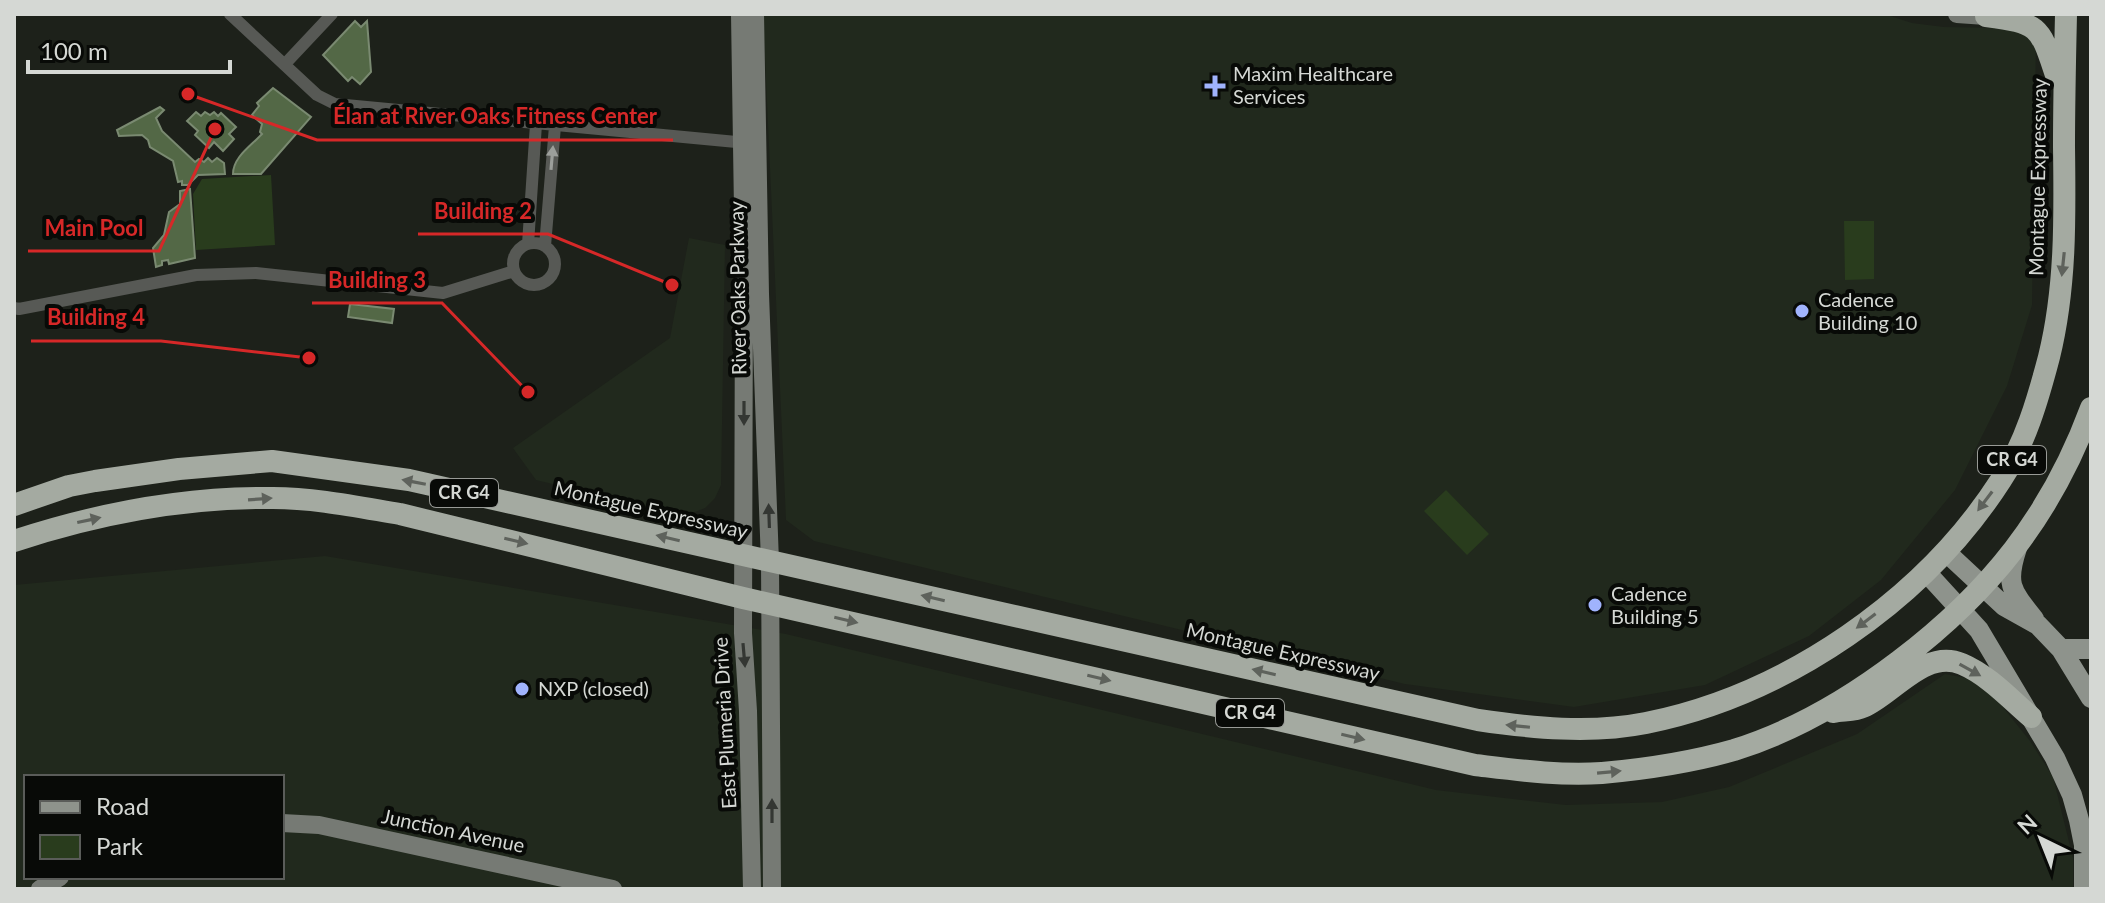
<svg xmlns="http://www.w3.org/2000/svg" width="2105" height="903" font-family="Lato,sans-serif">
	<rect width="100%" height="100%" fill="#1d211a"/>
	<path fill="#21291d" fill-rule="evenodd" d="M763,14H1884L1912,23L1944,27L2006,28L2036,39L2032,305L2007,386L1955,490L1881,580L1809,636L1705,685L1574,707L1405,684L814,541L786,520Z
		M689,238L725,245L721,485L715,498L705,508L692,513L677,514L536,480L513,448L670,338Z
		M325,556L786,634L1436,790L1566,805L1662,802L1729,787L1857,734L1945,674L1982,681L2030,741L2053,777L2073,858V889H14V585ZM26,777H282V877H26Z"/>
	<path fill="#293c1d" d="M271,175L275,245L196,250L193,194L202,179Z
		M1844,221H1874V279L1845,280Z
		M1446,490L1489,534L1467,555L1424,511Z"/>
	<path fill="#536846" stroke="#7a8a71" stroke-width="2" d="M355,21L361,27L367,21L371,72L360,84L352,77L348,81L323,55Z
		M273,88L311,117L261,174H233C233,157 251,146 262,134L260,132L262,124L252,115L259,106L257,103Z
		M160,107L164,110L156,118L162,131L195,162L199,159L204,162L208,158L212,162L217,158L224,163L225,174L198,175L188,185H182V181L178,182L173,161L150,147L148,140L142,135L119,136L117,130Z
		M196,112L201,116L205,112L210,115L214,112L218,116L221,113L236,127L229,134L234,139L223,151L214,142L209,148L195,135L198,131L187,121Z
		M190,189L195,258L169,264L168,260L162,261V265L156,267L153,248L164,235L169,212L180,204V191Z
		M350,304L394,309L392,323L348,317Z"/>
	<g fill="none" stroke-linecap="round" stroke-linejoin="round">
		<path stroke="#575955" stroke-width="12" d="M230,14L317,95L335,104L747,143
			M285,64L332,14
			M513 264a21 21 0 1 1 42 0a21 21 0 1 1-42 0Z
			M528,244L536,124
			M545,246L555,126
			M14,308L19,309L196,275L256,273L443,293L514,271"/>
		<path stroke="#767a74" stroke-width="18" d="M740,14L744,275L743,633L748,711L752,889
			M755,14L760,294L770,562L772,889
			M1957,14L1986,16
			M282,823L319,825L613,889
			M40,889L60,877"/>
		<path stroke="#8e938c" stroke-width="20" d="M2017,548C2005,584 2011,590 2034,619
			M1946,552L2004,606L2038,625L2061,649L2091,698
			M1926,572L1979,630L2055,758L2072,795L2079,820L2084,845V889
			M2061,649H2091"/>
		<path stroke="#a4aaa1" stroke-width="22" d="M1986,16C2042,23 2040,28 2057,78
			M14,505L69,486L95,481L179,469L272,461L409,480L1478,720C1532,728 1591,734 1646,723C1786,695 1924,600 2001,480C2025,444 2038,399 2049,357C2066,288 2065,217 2064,147C2064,102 2065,58 2066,14
			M14,541C96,514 186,497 273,498C315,498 358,507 400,514L743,598L1475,765C1517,770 1560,776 1602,773C1646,769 1692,762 1734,750C1795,731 1849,699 1899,661C1990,592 2051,516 2091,408
			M1833,712C1842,710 1855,711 1863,707C1893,694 1925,648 1962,664C1988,675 2010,699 2031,717"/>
	</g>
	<defs><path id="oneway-solid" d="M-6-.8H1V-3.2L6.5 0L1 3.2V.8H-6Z" transform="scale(2)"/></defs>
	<use fill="#9c9f9b" href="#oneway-solid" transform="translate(552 158) rotate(-85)"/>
	<g fill="#5e625c">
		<use href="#oneway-solid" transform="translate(2063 264) rotate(96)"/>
		<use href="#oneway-solid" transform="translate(414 482) rotate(-169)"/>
		<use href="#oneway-solid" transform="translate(260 499) rotate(-4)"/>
		<use href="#oneway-solid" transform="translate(1985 501) rotate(127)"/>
		<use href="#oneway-solid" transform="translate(89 520) rotate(-12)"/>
		<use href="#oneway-solid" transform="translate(668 538) rotate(-167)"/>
		<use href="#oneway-solid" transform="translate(516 541) rotate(13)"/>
		<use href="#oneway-solid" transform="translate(933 598) rotate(-167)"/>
		<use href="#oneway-solid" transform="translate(846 620) rotate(13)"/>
		<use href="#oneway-solid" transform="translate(1866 621) rotate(143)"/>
		<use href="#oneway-solid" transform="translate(1970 670) rotate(29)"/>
		<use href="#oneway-solid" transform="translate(1264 672) rotate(-167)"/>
		<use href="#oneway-solid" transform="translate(1099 678) rotate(13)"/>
		<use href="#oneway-solid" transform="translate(1518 726) rotate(-174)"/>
		<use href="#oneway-solid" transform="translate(1353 737) rotate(13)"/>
		<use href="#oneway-solid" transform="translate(1609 772) rotate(-5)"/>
	</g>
	<g fill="#343733">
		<use href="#oneway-solid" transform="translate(744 413) rotate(90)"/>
		<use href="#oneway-solid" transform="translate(769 516) rotate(-92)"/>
		<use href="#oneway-solid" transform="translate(744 655) rotate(85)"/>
		<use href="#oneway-solid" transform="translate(772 811) rotate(-90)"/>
	</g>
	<g fill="#a0b3fd" stroke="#080a07" stroke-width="3">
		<path d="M1211 74h8v8h8v8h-8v8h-8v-8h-8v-8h8z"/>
		<circle cx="1802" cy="311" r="8"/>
		<circle cx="1595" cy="605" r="8"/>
		<circle cx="522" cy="689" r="8"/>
	</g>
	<g text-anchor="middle" stroke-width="8" stroke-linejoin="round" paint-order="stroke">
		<g fill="#080a07" stroke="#989a96" stroke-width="2">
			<rect x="1978" y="446" width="68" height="28" rx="6"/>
			<rect x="430" y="479" width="68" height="28" rx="6"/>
			<rect x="1216" y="699" width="68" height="28" rx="6"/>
		</g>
		<g font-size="18" font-weight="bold" fill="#d5d8d4">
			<text x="2012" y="466">CR G4</text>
			<text x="464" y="499">CR G4</text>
			<text x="1250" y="719">CR G4</text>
		</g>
		<g font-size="20" fill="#d5d8d4" stroke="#080a07" text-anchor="start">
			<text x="1233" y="81">Maxim Healthcare<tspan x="1233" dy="23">Services</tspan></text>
			<text x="1818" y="307">Cadence<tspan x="1818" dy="23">Building 10</tspan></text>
			<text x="1611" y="601">Cadence<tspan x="1611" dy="23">Building 5</tspan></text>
			<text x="538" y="696">NXP (closed)</text>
		</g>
		<g font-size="20" fill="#d5d8d4" stroke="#080a07">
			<text transform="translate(2038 177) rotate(-89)" y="7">Montague Expressway</text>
			<text transform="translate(738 288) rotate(-91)" y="7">River Oaks Parkway</text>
			<text transform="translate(651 510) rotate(13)" y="7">Montague Expressway</text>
			<text transform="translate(1283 652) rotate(13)" y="7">Montague Expressway</text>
			<text transform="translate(725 723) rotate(-93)" y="7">East Plumeria Drive</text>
			<text transform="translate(453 831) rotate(12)" y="7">Junction Avenue</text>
		</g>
	</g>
	<path fill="none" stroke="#d62828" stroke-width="3" d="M188 94L317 140H673M672 285L548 234H418M215 129L159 251H28M528 392L442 303H312M309 358L161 341H31"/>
	<g fill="#d62828" stroke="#080a07" stroke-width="3">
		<circle cx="188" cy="94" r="8"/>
		<circle cx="672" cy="285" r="8"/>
		<circle cx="215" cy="129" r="8"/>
		<circle cx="528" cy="392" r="8"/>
		<circle cx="309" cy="358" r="8"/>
	</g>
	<g font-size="22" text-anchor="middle" font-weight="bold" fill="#d62828" stroke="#080a07" stroke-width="8" stroke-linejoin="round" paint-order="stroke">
		<text x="495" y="124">Élan at River Oaks Fitness Center</text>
		<text x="483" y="219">Building 2</text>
		<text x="94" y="236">Main Pool</text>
		<text x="377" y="288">Building 3</text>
		<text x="96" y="325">Building 4</text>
	</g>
	<rect width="2105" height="903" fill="none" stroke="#d5d8d4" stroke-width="32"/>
	<rect x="24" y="775" width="260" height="104" fill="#080a07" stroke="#5a5c59" stroke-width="2"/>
	<rect x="40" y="801" width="40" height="12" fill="#8e938c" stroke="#5a5c59" stroke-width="2"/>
	<text x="96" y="815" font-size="24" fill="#d5d8d4">Road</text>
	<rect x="40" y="835" width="40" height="24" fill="#293c1d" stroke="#5a5c59" stroke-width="2"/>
	<text x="96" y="855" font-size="24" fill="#d5d8d4">Park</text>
	<g transform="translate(2041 839) rotate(317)" stroke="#080a07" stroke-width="6" paint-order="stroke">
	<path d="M0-6L14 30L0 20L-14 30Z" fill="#d5d8d4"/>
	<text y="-12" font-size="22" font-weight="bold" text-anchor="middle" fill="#d5d8d4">N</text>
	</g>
	<path d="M28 60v12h202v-12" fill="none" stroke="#d5d8d4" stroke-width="4"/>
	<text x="40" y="60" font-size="24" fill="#d5d8d4" stroke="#080a07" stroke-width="6" paint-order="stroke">100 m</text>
</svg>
